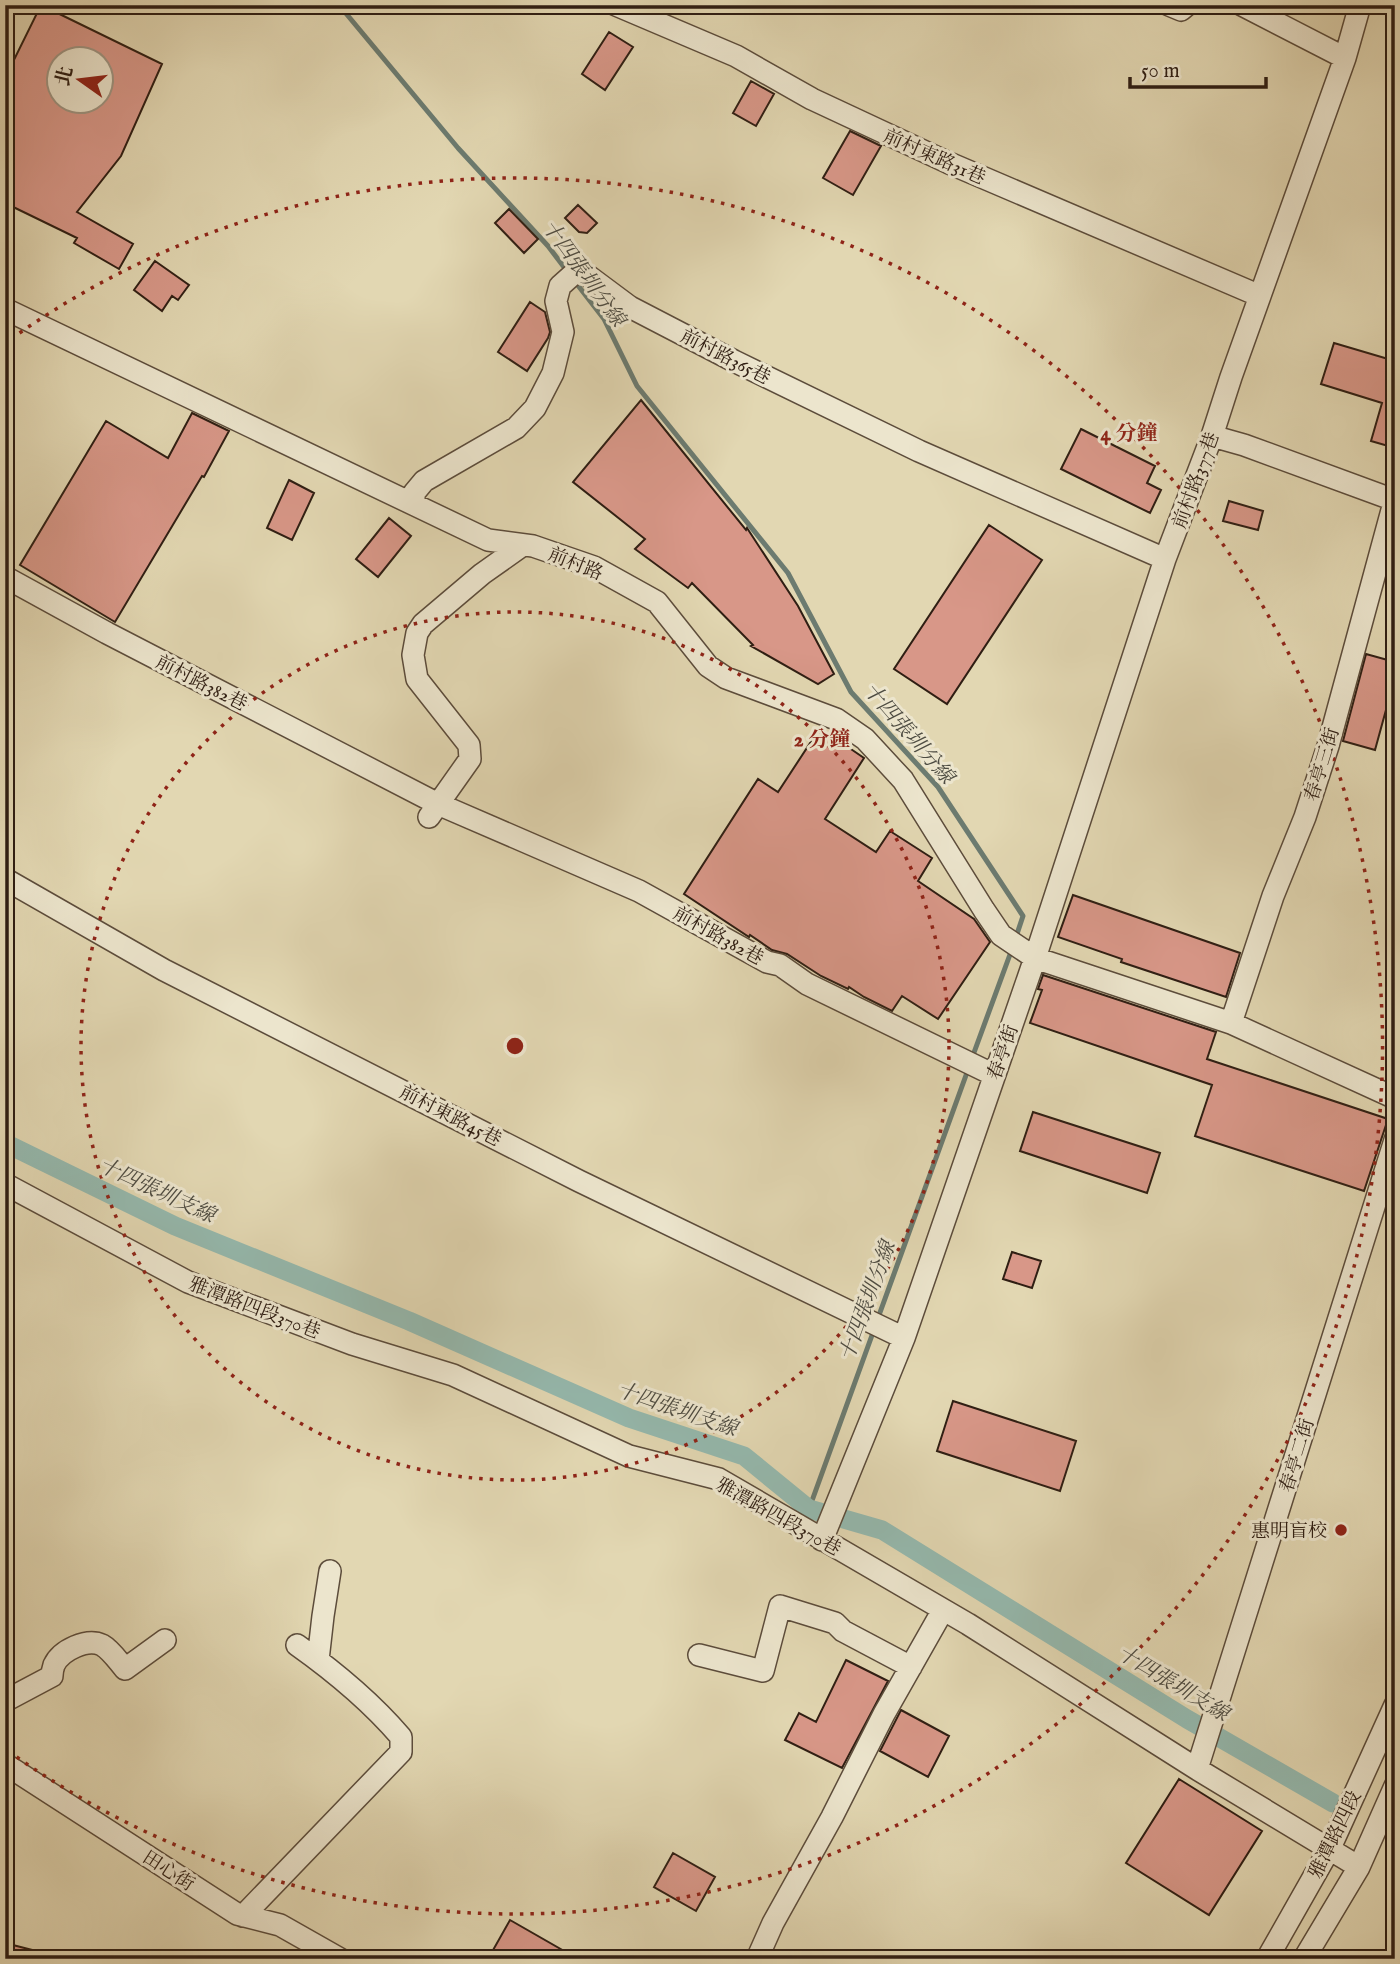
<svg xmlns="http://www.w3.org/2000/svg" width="1400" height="1964" font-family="'IM FELL English','Noto Serif TC',serif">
	<rect width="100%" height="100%" fill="#e2d7b2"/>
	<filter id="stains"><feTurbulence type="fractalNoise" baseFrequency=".00286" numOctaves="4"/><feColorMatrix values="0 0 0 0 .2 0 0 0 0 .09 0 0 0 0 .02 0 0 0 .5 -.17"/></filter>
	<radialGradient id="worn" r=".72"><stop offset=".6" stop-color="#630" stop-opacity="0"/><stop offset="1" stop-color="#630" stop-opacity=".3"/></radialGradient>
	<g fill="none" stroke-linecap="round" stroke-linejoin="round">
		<path stroke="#6c7b70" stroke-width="5" d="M339,5L458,148L548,246L567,271
			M573,279L604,319L637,386L788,573L851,692L938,787L1023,916L1015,940
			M972,1058L1012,949
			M878,1318L969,1067
			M809,1509L875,1327"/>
		<path stroke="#95b9ae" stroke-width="19" d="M5,1143L175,1226L409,1321L629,1418L744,1456L809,1509L882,1530L1187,1719L1333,1803"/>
	</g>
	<path fill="#d89788" stroke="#2f1e13" stroke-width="2" fill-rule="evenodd" d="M41,5L162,64L121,156L77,212L133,244L119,269L74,243L77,238L5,203V78ZM60,60H102V102H60Z
		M609,32L633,47L605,90L582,74Z
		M751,81L774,94L756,126L733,113Z
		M850,131L881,146L853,195L823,178Z
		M578,205L597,223L587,233L579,232L565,218Z
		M509,209L538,239L524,253L495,223Z
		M155,261L189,285L178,300L172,296L162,311L134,290Z
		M530,302L545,312L550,332L548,338L527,371L498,352Z
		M1334,343L1395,361V448L1371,441L1382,403L1321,384Z
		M641,400L746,530L747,528L798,606L834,674L818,684L751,646L753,645L692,583L688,588L635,549L645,539L573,482Z
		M192,413L229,431L204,477L202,476L115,622L20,565L106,421L168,458Z
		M1081,429L1155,466L1147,483L1161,490L1150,513L1061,469Z
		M289,480L314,493L292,540L267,528Z
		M1229,501L1263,511L1258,530L1223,521Z
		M389,518L411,536L378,577L356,559Z
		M989,525L1042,560L947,704L894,669Z
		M1366,654L1395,662V677L1375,750L1343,741Z
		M820,728L864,758L825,819L876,852L890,831L932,858L918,881L974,919L990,942L938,1019L902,996L892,1011L864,997L849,987L848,989L821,976L787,954L772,950L750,935L749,937L684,894L758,779L778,792Z
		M1073,895L1240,953L1226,997L1121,962L1122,959L1058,937Z
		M1043,975L1216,1032L1207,1059L1388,1119L1364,1191L1195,1136L1212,1085L1030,1023L1042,990L1038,989Z
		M1033,1112L1160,1153L1147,1193L1020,1151Z
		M1012,1252L1041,1261L1032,1288L1003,1279Z
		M953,1401L1076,1441L1060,1491L937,1451Z
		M846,1660L888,1681L842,1768L785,1740L799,1713L816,1722Z
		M901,1710L949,1736L928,1777L880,1751Z
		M1179,1779L1262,1831L1209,1915L1126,1863Z
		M673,1853L715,1877L696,1911L654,1887Z
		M510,1920L578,1959H488Z
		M5,1943L48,1954L47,1959H5Z"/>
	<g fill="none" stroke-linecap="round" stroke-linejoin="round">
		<g stroke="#5c4c3b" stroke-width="24">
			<path id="minor" d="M616,5L736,56L812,99L949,163L1260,296
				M1169,5L1181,10L1187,5
				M1242,5L1345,58
				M5,309L488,540L533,546L594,567L657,602L708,666L726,678L836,719L865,739L903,780L984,910L1001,935L1035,958L1231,1023L1395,1098
				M1212,436L1244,445L1394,500
				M414,504V493L424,481L516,428L535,408L553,373L563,332L556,301L560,286L579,269L630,307L734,361L919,451L1165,559
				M5,577L107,633L438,804L639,891L767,962L780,965L807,984L994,1075
				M429,817L470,759L469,745L417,679L413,655L417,633L423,624L482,574L523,545
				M5,879L164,970L579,1181L904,1338
				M1231,1023L1273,896L1305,817L1328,746L1395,499
				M5,1184L188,1282L352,1344L453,1375L629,1456L719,1479L968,1624L1197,1769L1359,1867
				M822,1540L904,1338L1035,958L1165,559L1212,436L1231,377L1345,58L1360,5
				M699,1655L763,1671L780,1606L835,1623L843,1631L911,1667
				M318,1660L323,1616L330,1571
				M5,1701L52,1676C52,1672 53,1668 54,1665C61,1650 87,1638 102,1645C111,1650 118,1661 125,1669L165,1640
				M5,1764L237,1914L280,1925L340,1959
				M1197,1769L1395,1140
				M243,1916L401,1752V1737C371,1702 335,1672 297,1645
				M757,1959L773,1923L832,1817L884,1714L943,1610
				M1267,1959L1330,1848L1395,1705
				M1304,1959L1359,1867L1395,1786"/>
		</g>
		<use href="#minor" stroke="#ece5cd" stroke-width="21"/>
	</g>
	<g fill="none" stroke="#8f2418" stroke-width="3.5" stroke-dasharray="3.5 7">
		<circle cx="515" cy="1046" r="434"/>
		<path d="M11 339A868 868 0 1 1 11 1753"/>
	</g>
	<circle fill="#8f2418" stroke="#ece5cd" stroke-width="2.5" cx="1341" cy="1530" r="7"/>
	<g text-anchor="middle" stroke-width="6" stroke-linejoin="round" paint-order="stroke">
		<g font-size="19" fill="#2f1e13" stroke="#ece5cd">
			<text transform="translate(935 156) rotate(24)" y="7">前村東路31巷</text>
			<text transform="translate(726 356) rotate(27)" y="7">前村路365巷</text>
			<text transform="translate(1195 480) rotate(-70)" y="7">前村路377巷</text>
			<text transform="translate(576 563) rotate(22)" y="7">前村路</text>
			<text transform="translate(202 682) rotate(27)" y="7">前村路382巷</text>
			<text transform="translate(1321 764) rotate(-73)" y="7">春亭三街</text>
			<text transform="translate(719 935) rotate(29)" y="7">前村路382巷</text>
			<text transform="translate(1002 1052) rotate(-71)" y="7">春亭街</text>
			<text transform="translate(451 1115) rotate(27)" y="7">前村東路45巷</text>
			<text transform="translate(255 1307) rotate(21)" y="7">雅潭路四段370巷</text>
			<text transform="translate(1296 1455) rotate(-73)" y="7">春亭二街</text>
			<text transform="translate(779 1516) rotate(29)" y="7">雅潭路四段370巷</text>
			<text transform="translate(1334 1834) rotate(-64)" y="7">雅潭路四段</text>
			<text transform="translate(169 1870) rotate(33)" y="7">田心街</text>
		</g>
		<g font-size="19" fill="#2f1e13" stroke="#ece5cd" text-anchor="end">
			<text x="1327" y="1537">惠明盲校</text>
		</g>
		<g font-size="21" font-style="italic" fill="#4e4c42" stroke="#ece5cd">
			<text transform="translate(584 273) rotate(54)" y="7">十四張圳分線</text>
			<text transform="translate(909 733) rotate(49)" y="7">十四張圳分線</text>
			<text transform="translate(157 1190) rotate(25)" y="7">十四張圳支線</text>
			<text transform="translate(867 1301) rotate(-70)" y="7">十四張圳分線</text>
			<text transform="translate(677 1409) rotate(19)" y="7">十四張圳支線</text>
			<text transform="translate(1173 1683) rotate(31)" y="7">十四張圳支線</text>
		</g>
	</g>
	<circle cx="515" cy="1046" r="10" fill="#8f2418" stroke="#ece5cd" stroke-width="3.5"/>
	<g font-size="21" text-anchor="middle" font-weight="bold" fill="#8f2418" stroke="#ece5cd" stroke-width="6" stroke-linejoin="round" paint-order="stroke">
		<text x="1129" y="440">4 分鐘</text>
		<text x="822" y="746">2 分鐘</text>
	</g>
	<rect width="1400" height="1964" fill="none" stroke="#e2d7b2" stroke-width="28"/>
	<rect x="7" y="7" width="1386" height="1950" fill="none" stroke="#2f1e13" stroke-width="3.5"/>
	<rect x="14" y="14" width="1372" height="1936" fill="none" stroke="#2f1e13" stroke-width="2"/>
	<g transform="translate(80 80) rotate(284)"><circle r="33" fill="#ece5cd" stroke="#a09583" stroke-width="2"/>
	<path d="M0-5L12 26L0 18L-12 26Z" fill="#8f2418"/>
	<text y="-10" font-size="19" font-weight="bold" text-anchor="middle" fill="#2f1e13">北</text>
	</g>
	<path d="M1130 77v10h136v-10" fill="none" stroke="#2f1e13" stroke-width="3.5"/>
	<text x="1141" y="77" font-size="21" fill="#2f1e13" stroke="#ece5cd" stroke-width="5" paint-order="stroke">50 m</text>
	<rect width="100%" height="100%" filter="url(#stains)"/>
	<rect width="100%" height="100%" fill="url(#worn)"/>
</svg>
